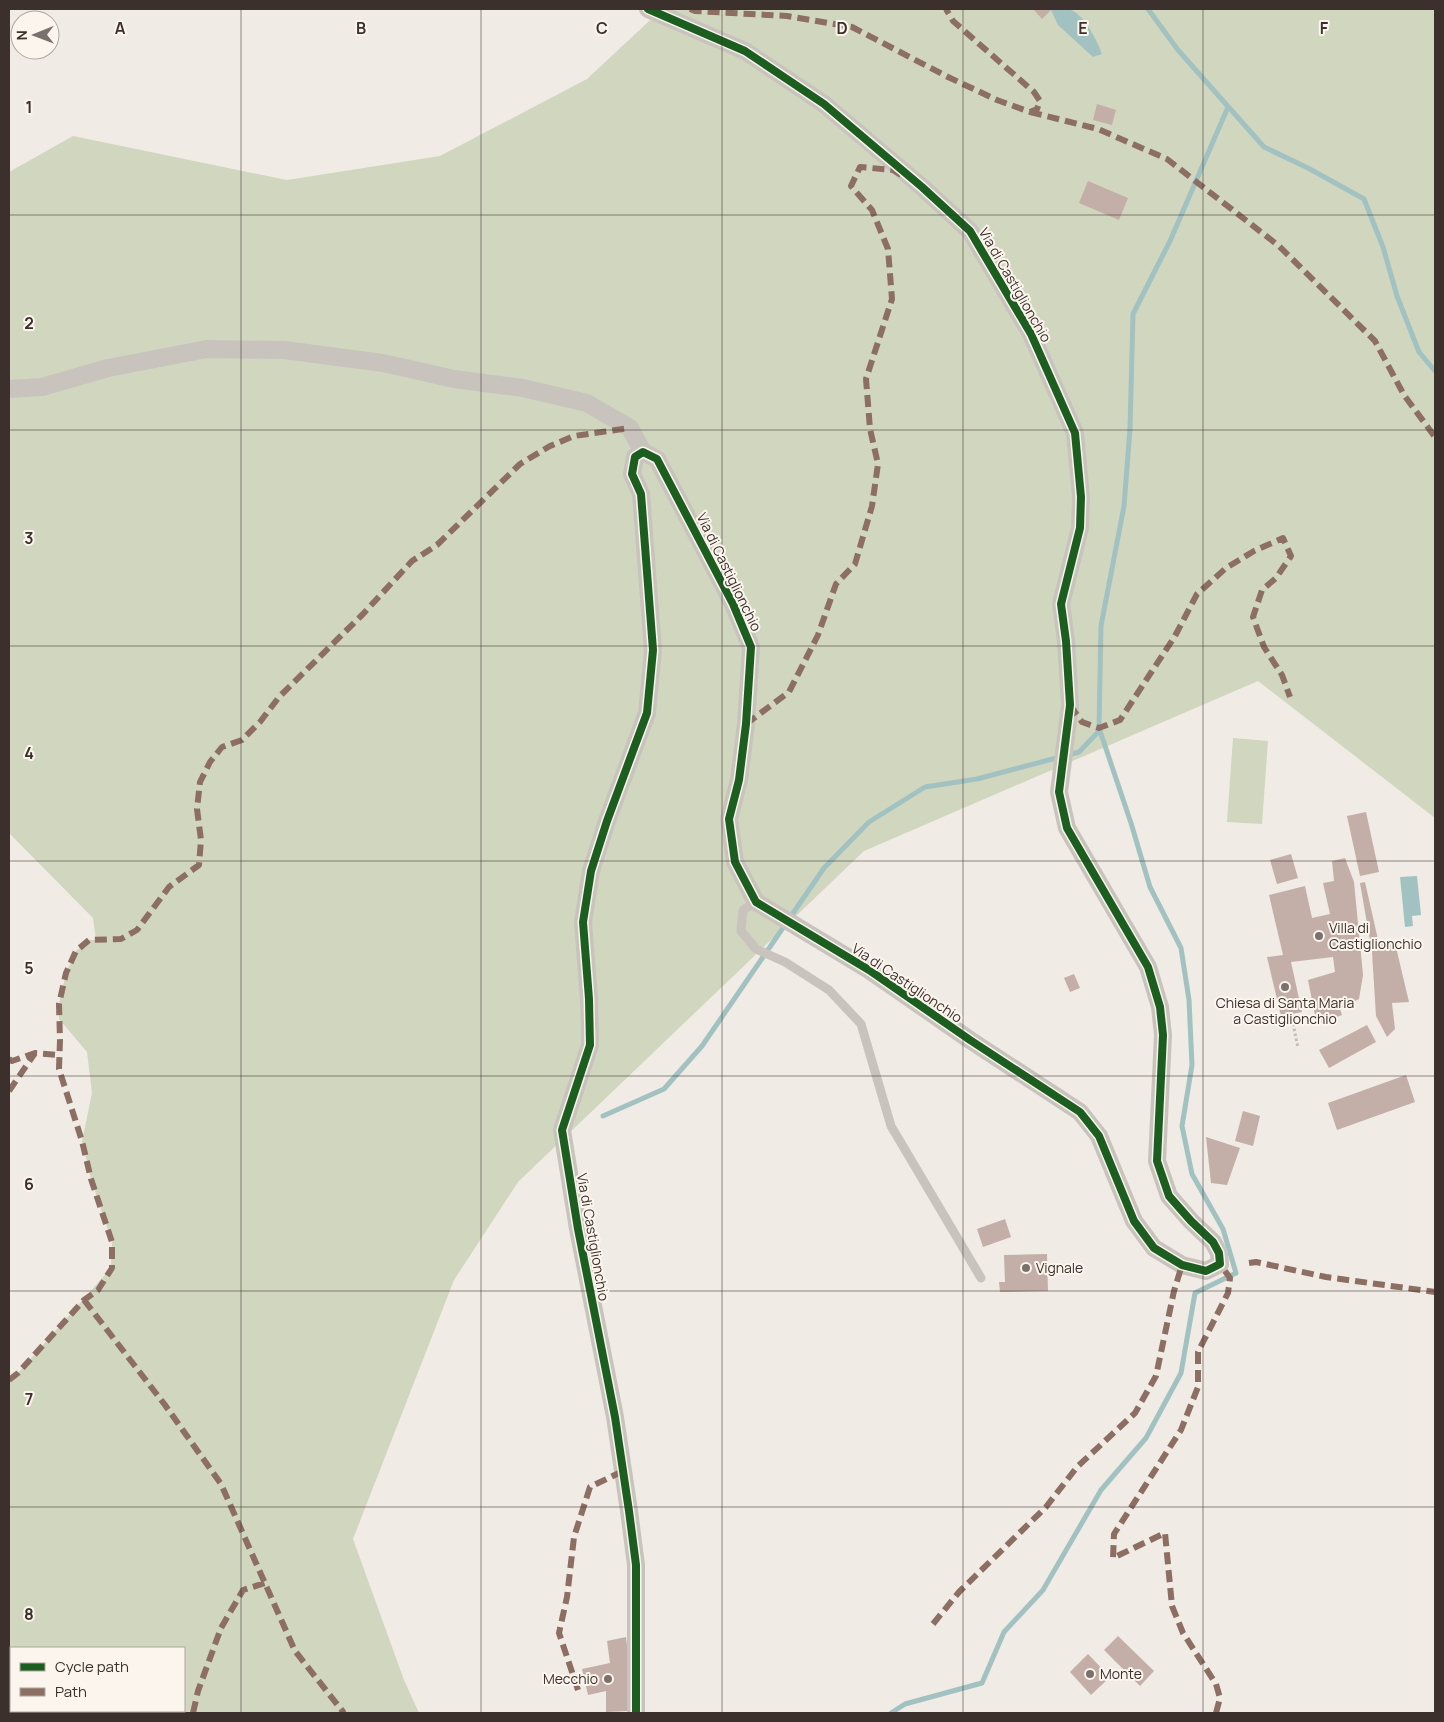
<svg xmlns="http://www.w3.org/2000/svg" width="1444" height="1722" font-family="Manrope,sans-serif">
	<rect width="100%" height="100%" fill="#f0ebe5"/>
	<path fill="#d1d6bf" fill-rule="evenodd" d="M662,9H1435V818L1258,681L864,851L518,1182L454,1280L353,1539L404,1680L419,1713H9V1380L18,1373L111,1268L112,1242L91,1179L82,1141L92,1093L87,1052L59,1019V1004L66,973L76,951L89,940H96L93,918L9,833V172L73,136L287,180L440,156L587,79ZM11,1648H184V1711H11Z
		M1233,738L1268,741L1262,824L1227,822Z"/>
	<path fill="#a1c2c1" d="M1052,9C1057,9 1064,8 1069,9C1084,14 1097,40 1102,54L1093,57L1058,25L1051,10Z
		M1417,876L1421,915L1412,916L1413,926L1405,927L1400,877Z"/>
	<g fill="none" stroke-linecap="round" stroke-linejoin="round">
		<path stroke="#a1c2c1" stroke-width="5" d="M1148,9L1178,50L1264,147L1308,168L1364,199L1383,247L1397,296L1419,352L1435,371
			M603,1116L664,1089L702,1046L824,868L869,822L925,787L977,779L1079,752L1099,731
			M891,1713L905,1704L982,1683L1004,1632L1043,1590L1101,1490L1146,1438L1181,1373L1195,1293L1236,1273L1223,1229L1192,1174L1182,1126L1192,1065L1189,1000L1181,948L1150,887L1131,823L1099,728L1101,626L1124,506L1130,429L1133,314L1170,241L1228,107"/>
	</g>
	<path fill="#c3afa7" d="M1033,9H1052L1042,19Z
		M1097,104L1116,110L1112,125L1093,120Z
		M1088,181L1128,198L1119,220L1079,203Z
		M1366,812L1379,872L1360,876L1347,816Z
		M1291,854L1298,878L1277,884L1270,860Z
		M1345,858L1354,882L1363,975L1359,999L1340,1009L1342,1015L1317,1025L1308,980L1335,972L1333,957L1291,962L1302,1012L1281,1016L1267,957L1283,955L1269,895L1305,886L1312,918L1330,914L1323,883L1334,881L1332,861Z
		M1365,882L1379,944L1395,943L1409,1002L1392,1003L1395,1029L1387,1037L1376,1016L1372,952L1360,883Z
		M1074,974L1080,988L1070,992L1064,978Z
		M1367,1025L1376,1042L1329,1068L1319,1050Z
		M1406,1075L1415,1102L1337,1130L1328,1103Z
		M1243,1111L1260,1116L1253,1146L1235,1141Z
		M1206,1137L1240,1148L1227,1185L1211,1183Z
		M1005,1219L1011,1237L983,1247L977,1229Z
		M1047,1254L1048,1291L1000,1292L999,1282H1005L1004,1255Z
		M1118,1636L1154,1671L1140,1686L1104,1650Z
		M626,1637L632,1688L628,1711L606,1712V1691L588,1695L582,1669L610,1663L607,1641Z
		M1088,1654L1110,1677L1091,1695L1070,1672Z"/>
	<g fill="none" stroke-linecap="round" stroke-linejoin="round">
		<path stroke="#c2bbb6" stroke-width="3" stroke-dasharray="2.5 2.5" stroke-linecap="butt" d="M1291,1014L1298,1048"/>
		<path stroke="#c9c3be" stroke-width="9" d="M756,902L743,910L741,931L756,949L785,962L829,990L861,1024L891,1126L981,1278"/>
		<path stroke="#c9c3be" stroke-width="18" d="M9,389L42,387L108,368L207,349L284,350L383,363L454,379L523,388L587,403L630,428L643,452
			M636,1713V1565L629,1511L615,1417L578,1229L562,1130L590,1045L589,999L583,922L591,871L607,821L647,713L653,650L641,494L632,474L635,457L643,452L657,459L733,604L751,647L746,724L739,780L729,819L735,862L756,902L869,970L970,1040L1080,1112L1099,1136L1134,1221L1154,1248L1182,1265L1206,1271L1220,1264L1219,1253L1213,1242L1191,1221L1169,1196L1157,1161L1163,1035L1160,1007L1148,967L1067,828L1059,792L1070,705L1066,641L1061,604L1080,528L1081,497L1075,433L1031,334L970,231L922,187L824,104L745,51L648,9"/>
		<path stroke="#8d6e63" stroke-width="6" stroke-dasharray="12 6" stroke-linecap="butt" d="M690,9L695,11L787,16L852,27L948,77L997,100L1030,112L1037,109L1040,101L1034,92L953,21L946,9
			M1030,112L1098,129L1167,159L1279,246L1375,341L1404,395L1435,437
			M1070,705L1082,722L1099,728L1120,720L1175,636L1197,594L1226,568L1254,551L1283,538L1291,556L1276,578L1262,590L1253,617L1264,647L1282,675L1290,697
			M746,724L789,692L818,635L836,584L855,564L872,506L878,464L870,429L866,379L892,299L888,249L872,210L851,186L860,167L893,170L901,175
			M9,1059L12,1061L35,1053L59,1055
			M9,1091L35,1053
			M1249,1263L1256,1262L1326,1277L1435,1292
			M84,1300L165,1405L221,1484L295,1651L344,1713
			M9,1380L18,1373L84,1300L98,1290L112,1268V1242L91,1179L82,1141L59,1069L60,1040L59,1004L66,973L76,951L89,940L121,939L137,930L169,887L199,865L201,840L197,809L200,782L210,762L222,747L242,740L260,722L279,697L363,614L412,561L437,545L520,464L550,446L574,436L630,428
			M933,1624L959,1592L1046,1507L1077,1467L1135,1413L1156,1376L1174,1291L1182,1265
			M578,1690L559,1633L567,1597L574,1537L590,1487L623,1471
			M9,1706L12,1713
			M193,1713L198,1691L221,1628L243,1590L265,1583
			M1216,1713L1220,1698L1216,1684L1183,1633L1172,1606L1165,1533L1113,1558L1114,1534L1181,1430L1198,1387V1352L1228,1293L1230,1278L1220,1264"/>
		<g stroke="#fbf5ee" stroke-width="11">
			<path id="cycleway" d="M636,1713V1565L629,1511L615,1417L578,1229L562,1130L590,1045L589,999L583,922L591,871L607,821L647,713L653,650L641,494L632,474L635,457L643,452L657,459L733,604L751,647L746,724L739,780L729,819L735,862L756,902L869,970L970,1040L1080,1112L1099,1136L1134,1221L1154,1248L1182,1265L1206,1271L1220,1264L1219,1253L1213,1242L1191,1221L1169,1196L1157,1161L1163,1035L1160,1007L1148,967L1067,828L1059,792L1070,705L1066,641L1061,604L1080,528L1081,497L1075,433L1031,334L970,231L922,187L824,104L745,51L648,9"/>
		</g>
		<use href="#cycleway" stroke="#1b5e20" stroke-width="8"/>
	</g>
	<path fill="none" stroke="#3b302b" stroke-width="1" stroke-opacity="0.55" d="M241,9V1713M481,9V1713M722,9V1713M963,9V1713M1203,9V1713M9,215H1435M9,430H1435M9,646H1435M9,861H1435M9,1076H1435M9,1291H1435M9,1507H1435"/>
	<g fill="#7a716c" stroke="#fbf5ee" stroke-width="2">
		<circle cx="1319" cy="936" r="5"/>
		<circle cx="1285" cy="987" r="5"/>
		<circle cx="1026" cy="1268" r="5"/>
		<circle cx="1090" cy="1674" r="5"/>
		<circle cx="608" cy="1679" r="5"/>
	</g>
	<g text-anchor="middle" stroke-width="4" stroke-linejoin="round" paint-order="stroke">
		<g font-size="14" fill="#3b302b" stroke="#fbf5ee">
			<text transform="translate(1015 285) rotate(60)" y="5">Via di Castiglionchio</text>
			<text transform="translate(729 572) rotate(64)" y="5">Via di Castiglionchio</text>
			<text transform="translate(907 983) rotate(34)" y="5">Via di Castiglionchio</text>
			<text transform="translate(593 1237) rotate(80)" y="5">Via di Castiglionchio</text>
		</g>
		<g font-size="14" fill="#3b302b" stroke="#fbf5ee" text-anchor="start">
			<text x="1329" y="933">Villa di<tspan x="1329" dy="16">Castiglionchio</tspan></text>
			<text x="1285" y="1008" text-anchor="middle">Chiesa di Santa Maria<tspan x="1285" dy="16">a Castiglionchio</tspan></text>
			<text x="1036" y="1273">Vignale</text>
			<text x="1100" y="1679">Monte</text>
			<text x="598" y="1684" text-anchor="end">Mecchio</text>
		</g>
	</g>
	<g font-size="16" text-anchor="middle" font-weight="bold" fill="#3b302b" stroke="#fbf5ee" stroke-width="4" stroke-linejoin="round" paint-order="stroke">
		<text x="120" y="34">A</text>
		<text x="361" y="34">B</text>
		<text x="602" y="34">C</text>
		<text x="842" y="34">D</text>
		<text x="1083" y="34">E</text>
		<text x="1324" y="34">F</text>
		<text x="29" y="113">1</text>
		<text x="29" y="329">2</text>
		<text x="29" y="544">3</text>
		<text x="29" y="759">4</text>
		<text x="29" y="974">5</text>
		<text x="29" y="1190">6</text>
		<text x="29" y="1405">7</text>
		<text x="29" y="1620">8</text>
	</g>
	<rect width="1444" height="1722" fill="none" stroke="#3b302b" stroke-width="20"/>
	<rect x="10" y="1647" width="175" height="65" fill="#fbf5ee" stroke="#aea6a0"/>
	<rect x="20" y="1663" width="25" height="8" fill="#1b5e20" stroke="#aea6a0"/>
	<text x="55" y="1672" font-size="15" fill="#3b302b">Cycle path</text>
	<rect x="20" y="1688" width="25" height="8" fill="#8d6e63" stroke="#aea6a0"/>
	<text x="55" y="1697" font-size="15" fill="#3b302b">Path</text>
	<g transform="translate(35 35) rotate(269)"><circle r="24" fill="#fbf5ee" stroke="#aea6a0"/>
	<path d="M0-4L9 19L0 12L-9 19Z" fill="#7a716c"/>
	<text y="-8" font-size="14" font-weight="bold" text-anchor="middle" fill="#3b302b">N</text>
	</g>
</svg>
